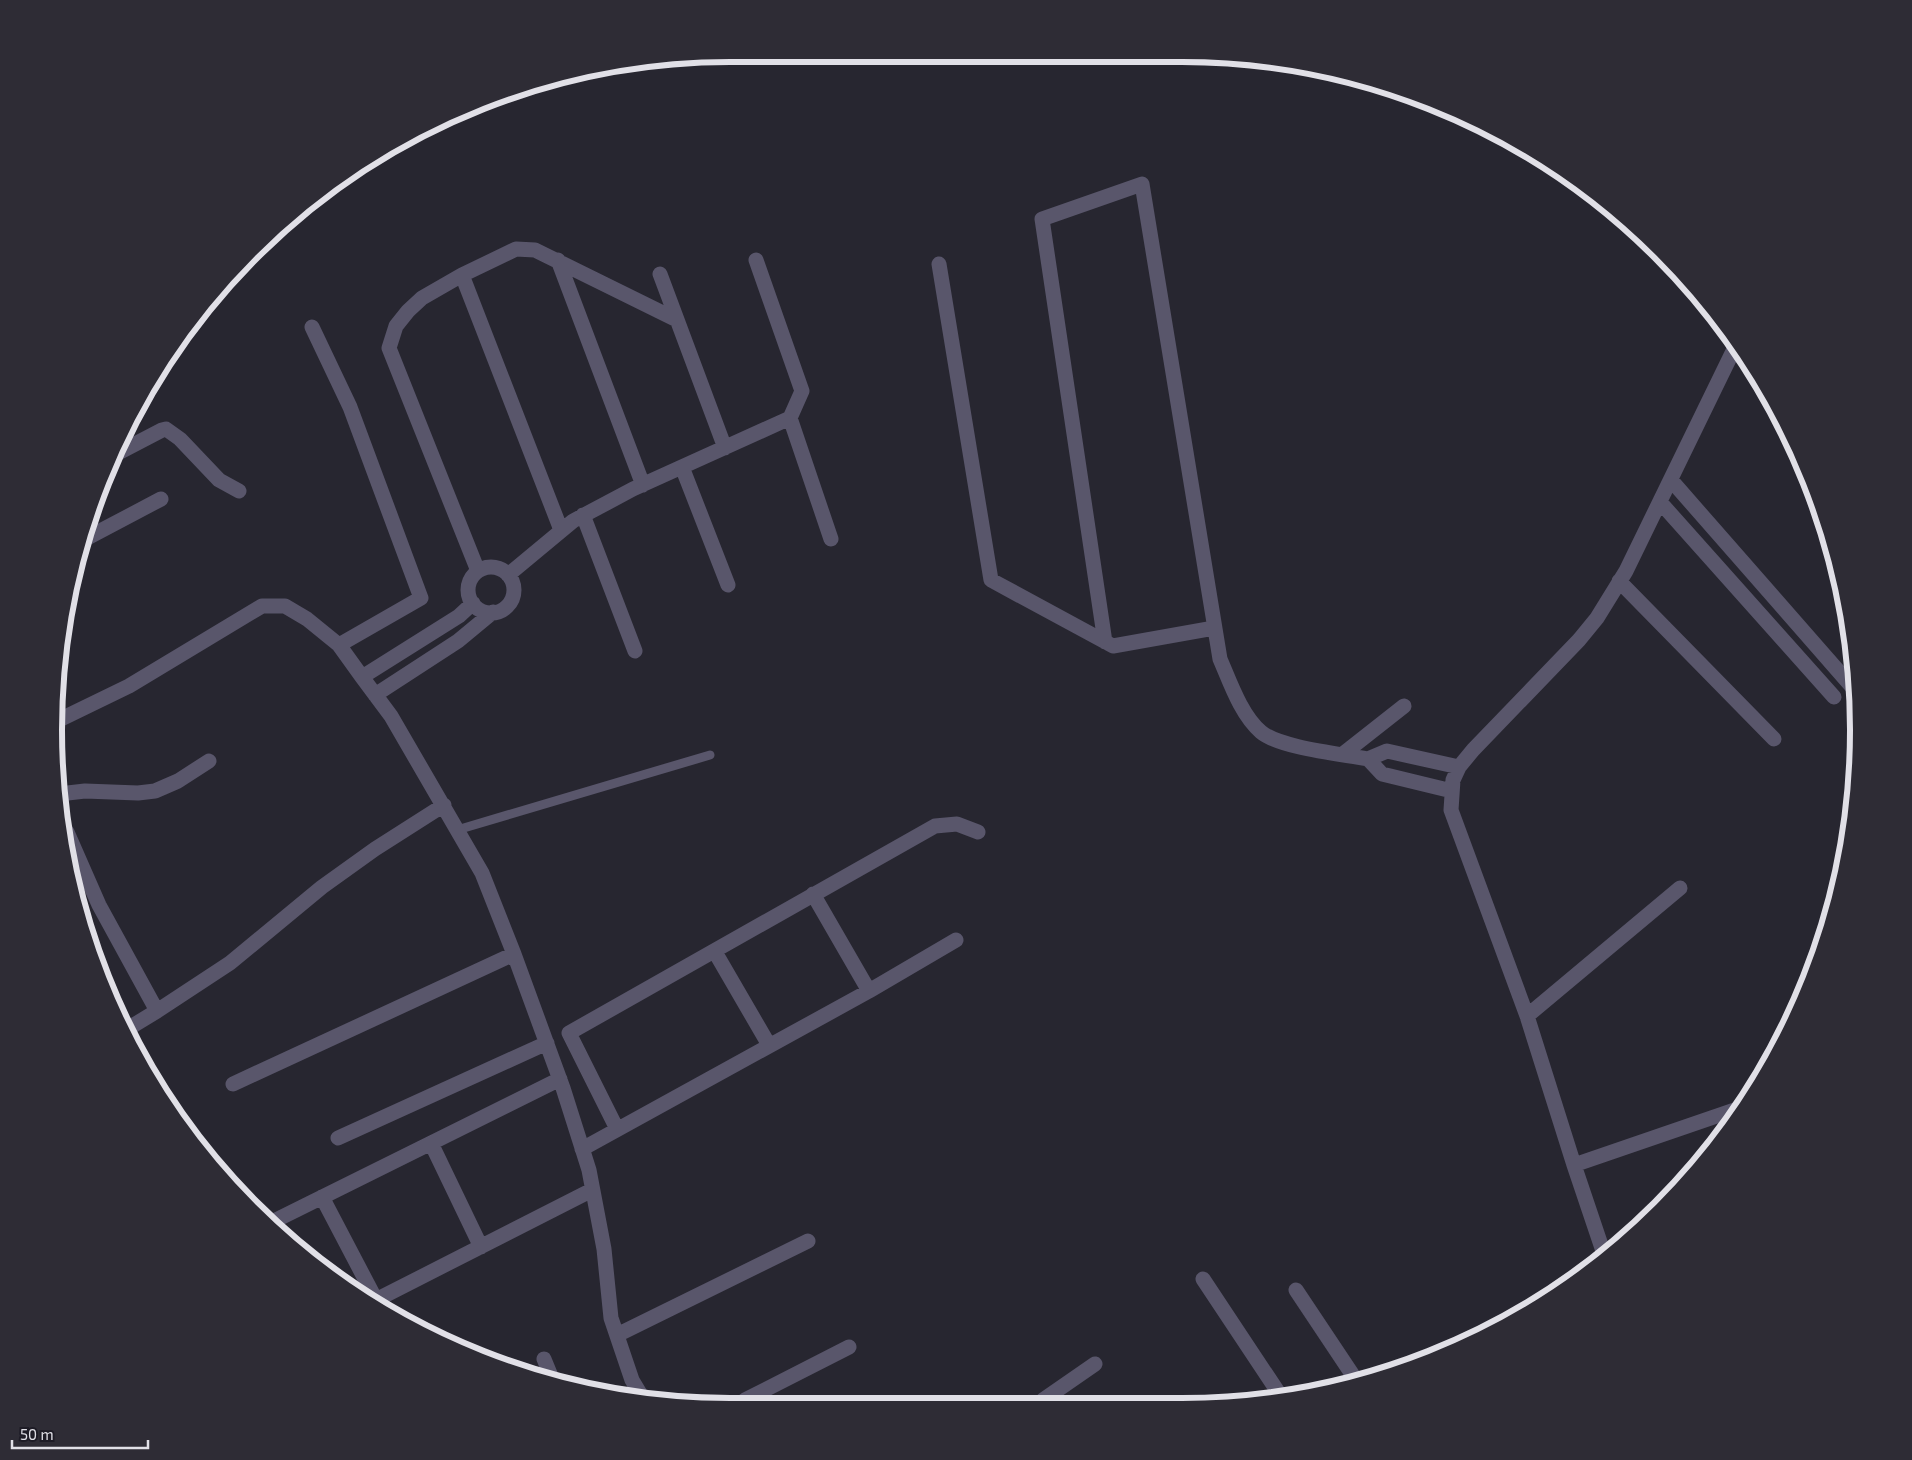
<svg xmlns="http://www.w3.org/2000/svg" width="1912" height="1460" font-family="'Exo 2',sans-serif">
	<rect width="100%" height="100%" fill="#272630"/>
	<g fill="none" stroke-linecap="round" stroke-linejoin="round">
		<path stroke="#59566b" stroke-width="9" d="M457,830L710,755"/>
		<path stroke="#59566b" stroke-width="15" d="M558,260L643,485
			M939,264L991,580L1113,646L1214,628
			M660,274L725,448
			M462,275L561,530
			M312,327L350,407L421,598L339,645
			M790,418L831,539
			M116,454L162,430L166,429L180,439L219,480L239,491
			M682,467L728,585
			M1671,480L1854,689
			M1660,502L1834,697
			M583,515L635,651
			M87,538L161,499
			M468 590a23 23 0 1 1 46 0a23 23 0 1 1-46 0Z
			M478,571L389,348L396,326L408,311L422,298L462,275L516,249L535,250L677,320
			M508,575L573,521L633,489L790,418L802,391L756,260
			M1619,581L1774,739
			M1105,642L1042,219L1142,184L1220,659C1230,682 1241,715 1261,732C1280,748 1342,754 1368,759
			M362,677L459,616L473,603
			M375,695L458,641L493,612
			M59,720L129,686L262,606H285L307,619L339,645L362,677L391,716L482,873L514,954
			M1343,754L1404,706
			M1452,791L1382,774L1368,759L1387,751L1459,767
			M59,794L85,791L138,793L155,791L178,781L209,761
			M67,832L99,905L157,1011L230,963L322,887L375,849L444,805
			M813,894L869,991
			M715,952L769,1045
			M1527,1016L1680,888
			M129,1028L157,1011
			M233,1084L514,954L563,1088L589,1170L604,1249L611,1318L632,1380L644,1400
			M617,1129L569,1033L935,826L957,824L978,832
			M338,1138L547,1043
			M431,1143L481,1247
			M582,1149L869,991L956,940
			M1574,1165L1743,1107
			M322,1197L376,1300
			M270,1223L560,1079
			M1604,1254L1574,1165L1527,1016L1451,810L1453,780L1459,767L1473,750L1579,640L1597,618L1626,571L1736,345
			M1203,1279L1282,1398
			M1296,1290L1356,1380
			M372,1302L592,1190
			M617,1335L808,1241
			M544,1359L551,1376
			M745,1400L849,1347
			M1043,1400L1095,1364"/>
	</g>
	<path d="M0 0H1912V1460H0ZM730 62H1182A668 668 0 0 1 1850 730V730A668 668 0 0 1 1182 1398H730A668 668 0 0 1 62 730V730A668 668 0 0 1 730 62Z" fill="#2e2c35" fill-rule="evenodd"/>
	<path fill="none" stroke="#e1e0e7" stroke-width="6" d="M730 62H1182A668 668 0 0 1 1850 730V730A668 668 0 0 1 1182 1398H730A668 668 0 0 1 62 730V730A668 668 0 0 1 730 62Z"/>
	<path d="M12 1440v8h136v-8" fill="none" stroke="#e1e0e7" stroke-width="2.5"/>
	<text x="20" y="1440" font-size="15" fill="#e1e0e7" stroke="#1e1c26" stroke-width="4" paint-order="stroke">50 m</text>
</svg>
